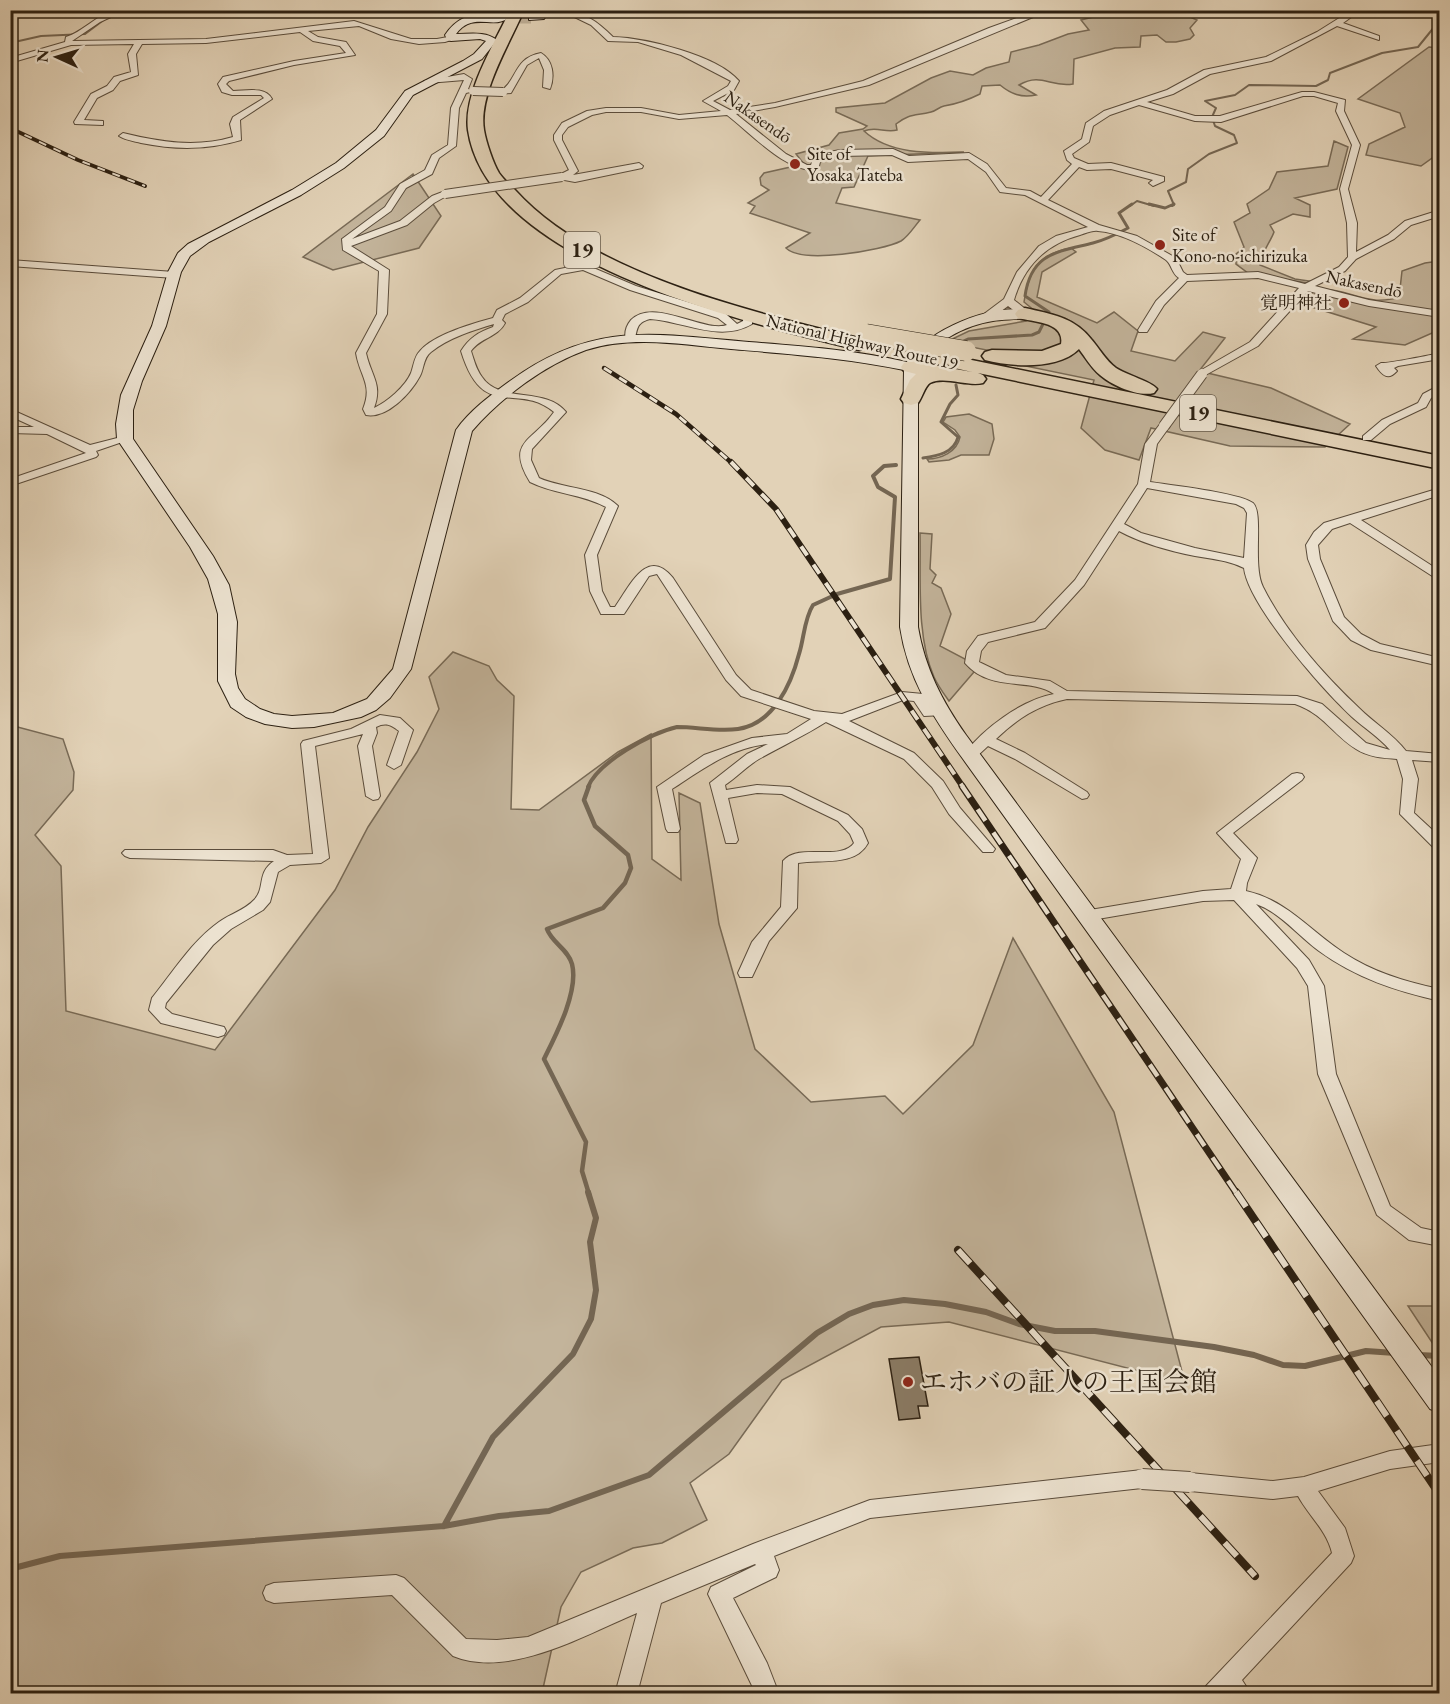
<svg xmlns="http://www.w3.org/2000/svg" width="1450" height="1704" font-family="'EB Garamond','Noto Serif JP',serif">
	<rect width="100%" height="100%" fill="#e2d2b7"/>
	<filter id="stains"><feTurbulence type="fractalNoise" baseFrequency=".00333" numOctaves="4"/><feColorMatrix values="0 0 0 0 .2 0 0 0 0 .09 0 0 0 0 .02 0 0 0 .5 -.17"/></filter>
	<radialGradient id="worn" r=".72"><stop offset=".6" stop-color="#630" stop-opacity="0"/><stop offset="1" stop-color="#630" stop-opacity=".3"/></radialGradient>
	<path fill="#c3b49b" stroke="#786a56" stroke-width="1.5" d="M1122,10L1176,11L1197,20L1190,28L1194,35L1190,39L1176,42H1166L1157,35L1141,36L1140,47L1115,48L1074,59L1073,84C1050,88 1042,72 1019,85L1036,95C1021,98 1011,94 1000,85L982,86L980,94C968,100 957,104 944,106C939,107 936,111 931,112C915,116 910,113 896,124L897,130C885,133 876,126 864,131C890,155 931,153 964,152L868,156L854,187L842,188L836,203L920,220C914,227 908,237 901,241C882,251 801,264 786,248L810,233L750,213L755,206L748,203L769,190L761,185L760,178L764,173L804,164L796,154L829,145L839,133L863,129L867,126L836,112V108L885,103L931,78L950,71L973,75L986,68L1009,62L1011,52L1039,45L1068,34L1089,30L1081,20Z
		M1429,47L1439,48V153L1421,166L1366,155L1369,144L1405,127L1400,113L1358,99Z
		M1334,141L1348,147L1337,189L1295,198L1310,205V217L1293,214L1270,225L1274,232C1270,243 1261,253 1260,265L1295,279L1309,281L1307,283L1248,273L1236,264V254L1244,247L1234,222L1250,213L1247,204L1269,189L1277,172L1328,166Z
		M413,174L441,216L419,248L333,270L303,257Z
		M1071,248L1076,252L1042,272L1037,297L1097,323L1114,312L1138,331L1131,351L1175,361L1203,332L1225,338L1199,371L1271,388L1350,424L1325,447L1230,446L1151,428L1139,460L1105,450L1081,428L1094,380L1006,362L1007,354L946,342L969,331L1026,321L1035,311L1024,302C1029,271 1037,254 1071,248Z
		M1439,261V330L1405,345L1353,339L1376,327L1299,303C1322,276 1346,297 1375,300C1383,301 1391,299 1399,298L1402,271L1425,263Z
		M969,414L992,424L994,439L989,455H961L949,460L929,462L927,459C941,459 957,452 960,437L955,430L943,422L946,417Z
		M920,533L932,534L930,569L936,575L932,583L941,588L951,614L940,646L965,659L974,672L949,701C944,694 938,686 934,677C916,637 921,578 920,533Z
		M453,652L489,666L497,680L514,696L511,809L539,810L618,752L651,734L652,859L681,880L679,793L700,803L719,924L755,1049L811,1102L885,1096L903,1114L973,1045L1013,938L1114,1112L1185,1383L949,1322L881,1327L782,1380L729,1454L690,1483L707,1520L662,1543L633,1548L581,1572L561,1607L542,1693H11L10,725L63,739L74,772L73,790L35,835L61,866L66,1011L215,1050L335,890L368,827L417,752L439,709L429,677Z
		M1408,1306H1439V1353Z"/>
	<g fill="none" stroke-linecap="round" stroke-linejoin="round">
		<path stroke="#746653" stroke-width="2" d="M113,15L131,10
			M10,43L41,36L85,34L105,19
			M1130,206L1137,201L1154,206
			M1172,206L1174,205L1168,191L1186,182L1188,169L1209,154L1237,143L1234,135L1215,126L1212,117L1216,108L1205,101L1235,95L1249,85L1316,86L1328,80L1330,73L1382,53L1418,47L1435,26L1436,18L1440,16"/>
		<path stroke="#746653" stroke-width="3" d="M1149,204L1165,208L1174,204
			M1049,312L1025,296C1031,253 1057,252 1093,243C1105,240 1117,234 1128,228L1119,213L1132,204
			M959,343L968,339L1032,335L1039,332L1043,324
			M923,458C937,456 954,453 958,437L941,422L950,404L958,395L956,385"/>
		<path stroke="#746653" stroke-width="4" d="M588,787C598,762 651,733 677,727C697,727 718,732 738,729C773,724 791,685 799,654C804,639 804,619 813,605L837,594L890,579L895,497L878,487L873,476L884,466L896,465"/>
		<path stroke="#746653" stroke-width="4.5" d="M589,786L584,800L595,826L628,855L631,868L625,883L603,908L547,929C552,943 568,949 572,964C579,991 556,1035 544,1059L586,1142L582,1171L589,1194"/>
		<path stroke="#746653" stroke-width="6" d="M1418,1355L1440,1356
			M444,1526L493,1437L573,1354L591,1319L596,1290L590,1242L596,1218L588,1192
			M10,1569L60,1556L444,1526L499,1516L549,1511L649,1475L817,1333L849,1314L873,1305L904,1300L945,1304L986,1312L1019,1324L1055,1331H1095L1214,1347L1254,1355L1283,1365L1305,1366L1366,1351L1395,1353"/>
	</g>
	<path fill="#8b7d68" stroke="#2c2012" stroke-width="1.5" d="M919,1357L928,1406H918L920,1418L899,1420L889,1359Z"/>
	<g fill="none" stroke-linecap="round" stroke-linejoin="round">
		<path stroke="#beae96" stroke-width="11" stroke-dasharray="11 6" stroke-linecap="butt" d="M503,18H533"/>
		<g stroke="#5a4c3b" stroke-width="2">
			<path id="street" d="M113,10H126L100,22L72,41L206,39L354,21L411,39H437L453,36L457,38L445,42L419,44L391,39L359,26L308,31L318,37L346,42L355,55L294,65L229,81L226,84L233,91C246,91 265,86 272,99L240,120L241,140C207,150 176,150 141,143C134,141 125,140 119,136L123,133C160,142 196,148 233,137L230,124L233,117L264,98L261,95H232L222,92L218,84L223,77L294,61L346,53L340,46L313,41L300,32L206,43L142,44L136,54L138,75L120,81L113,90L97,98L84,120L103,121V125L75,124L74,122L91,94L107,86L114,77L131,72L128,54L134,44L71,45L10,63V58L65,42L66,37C82,32 95,17 113,10Z
				M560,10C582,10 598,22 613,37C646,38 717,55 739,81L734,90L713,101L730,110L775,103L863,81L989,28L1039,10H1050L869,85L775,107L736,114L786,154L807,165H811L813,159L824,153L840,150L893,149L909,156L969,153L987,164L1006,188L1030,191L1041,197L1072,164L1067,160L1064,151L1082,139L1086,123L1104,111L1167,90L1204,70L1266,57L1317,32L1352,10H1361L1343,23L1379,36V40L1337,26L1271,61L1210,74L1173,94L1147,102L1195,116H1220L1302,92H1314L1345,100L1344,111L1360,145L1348,189L1357,223L1356,252L1388,235L1405,221L1440,210V216L1411,225L1394,239L1356,259L1345,271L1315,286L1369,300L1440,311V317L1369,306L1308,291L1258,346L1202,377L1197,374L1198,372L1250,342L1299,288L1258,278L1187,281L1164,305L1147,332H1139L1138,330L1156,301L1179,278C1172,274 1172,265 1166,260C1147,247 1121,233 1098,231C1093,230 1086,233 1080,235C1046,244 1024,266 1014,300L1029,312V316H1021L1008,306L988,321H980V317L1004,299L1017,272L1039,246L1056,236L1088,227L1025,195L1000,192L986,172L968,159L908,162L892,155L840,156L829,157L820,162L818,170C787,174 751,133 727,115L679,119L641,112H606L592,115L568,127L562,135V140L578,171L573,175L639,163L643,166L642,168L575,182L559,179V175L569,170L554,140V135L562,123L587,111L606,108H641L679,115L721,111L703,101L728,86L731,81L681,55L638,42L608,41L591,25ZM1303,96H1314L1338,103L1336,111L1352,145L1340,189L1347,223L1348,257L1339,267L1305,284L1258,272L1187,275L1183,272L1176,258L1137,236L1099,225L1048,200L1079,167L1087,170L1111,169L1153,180L1149,183L1153,186L1164,181V177L1111,163L1088,164L1074,158L1072,154L1089,142L1093,126L1110,115L1139,105L1195,121L1221,122Z
				M541,53C553,60 555,76 550,89L543,87L544,70L539,58L527,65L511,93L500,94L499,92C518,81 513,58 541,53Z
				M464,74L472,79L468,89L475,91L466,93L459,108L456,146L439,158L432,174L406,188L391,211L352,239L400,221L432,196L445,191L450,194L434,203L407,225L351,246L389,270L387,314L366,353C371,376 383,384 374,408C387,402 405,387 411,373C414,365 414,357 420,351C433,335 474,323 493,318L497,310L520,298L555,270L584,264L636,286L726,314L737,324L743,321L744,314H752V324C720,343 683,321 650,319C635,323 638,330 634,341H626C624,333 626,326 631,320C654,297 703,333 727,325L718,318L630,290L583,270L561,274L528,302L505,314L502,320L505,323C498,337 480,338 471,351C474,360 476,369 482,377C500,404 545,386 566,412L532,449L531,460L539,478C563,489 599,487 618,506L597,555L602,591L610,607H615C630,586 647,546 673,578L736,675L751,690L814,711L842,714L902,692L923,694L933,709H944L946,712L944,715L924,716L914,701L903,700L849,721L914,753L943,781L960,808L995,849L993,852H983L949,814L932,787L904,759L826,722C804,736 782,746 759,759C747,766 737,777 725,785L726,790L757,785L790,787L848,815L862,829L868,843C855,867 822,859 798,863L797,908L769,941L752,977H740L738,973L752,942L781,907L783,861C799,842 840,862 854,843L850,834L838,821L782,794L757,793L728,798L738,840L736,843H726L710,783L747,754L768,744C732,747 701,770 672,789L680,829L678,832H668L666,829L657,787L704,755L752,738L787,734L811,719L741,696L726,680L657,574L649,576L624,614H601L590,591L585,555L606,507C582,494 554,494 530,482C505,441 533,442 554,412C516,381 483,423 461,351C469,338 479,332 493,327L494,324C474,330 448,338 431,352C423,358 424,369 420,376C411,393 387,419 366,415L363,409C373,384 360,377 356,353L377,314L379,271L343,250L342,239L385,207L400,184L425,170L432,155L448,145L451,108L464,80L428,83L424,81Z
				M10,260L174,272L179,275L174,278L10,266Z
				M1440,353V359L1398,366L1394,368L1397,371C1388,381 1382,375 1376,366L1381,363C1385,364 1432,355 1440,353Z
				M1440,385V393L1431,398L1426,407L1390,424L1371,440H1363V436L1382,420L1418,403L1423,394Z
				M10,409L90,445L125,436L131,439L96,451L98,455L96,457L10,486V479L86,453L47,434L10,433V427H34L10,416Z
				M1164,423L1170,426L1157,444L1150,482C1170,485 1240,493 1253,503C1264,513 1252,565 1263,587C1285,631 1323,674 1359,708C1374,723 1393,734 1406,751L1440,754V762L1412,760L1418,779L1414,813L1440,837V851L1435,849L1400,814L1403,779L1397,759C1383,758 1368,757 1356,749C1332,734 1324,714 1295,704L1067,699C1038,705 1017,719 996,739L1025,753L1087,792L1089,795L1087,798L1082,799L1015,759L988,746L975,758L970,759L963,755C983,729 1021,700 1054,694C1030,677 991,693 965,663L967,651L978,636L1035,622L1075,580L1138,484L1145,444L1160,424ZM1147,488L1236,504L1244,508L1247,513L1244,558L1195,548L1141,533L1124,524ZM1119,531C1141,543 1170,551 1195,556C1212,559 1228,560 1244,568C1248,605 1323,690 1352,717C1364,728 1379,737 1390,750L1366,743L1322,704L1297,696L1067,691L1050,681L1006,675L979,662L981,651L988,642L1045,628L1084,585Z
				M1440,488V495L1361,520L1440,571V581L1350,523L1332,529L1318,545L1320,559L1344,617L1361,634L1380,644L1440,658V666L1371,650L1351,640L1333,621L1308,559L1306,545L1314,532L1324,523Z
				M380,715L400,718L413,730L401,765L394,769L387,765L399,731C391,725 386,722 376,727L377,733L372,746L380,796L378,799L373,800L366,796L358,746L363,734L315,746L329,858L321,863L290,865L278,872L270,902L263,910L231,929L213,945L166,1003L165,1008L172,1014L224,1027L226,1031L224,1035L218,1037L161,1023L149,1010L152,998C173,972 192,941 219,922C230,914 245,910 254,900C266,888 256,873 274,861L130,858L125,856L122,853L125,850H273L287,855L313,854L301,744L303,741L351,729Z
				M1297,773L1302,774L1304,777L1302,780L1233,833L1257,858L1247,883L1246,891C1287,900 1310,931 1344,953C1373,972 1405,982 1440,989V1001C1396,991 1356,978 1319,951C1298,936 1281,913 1256,904L1309,960L1324,986L1336,1074L1390,1206L1421,1228L1440,1232V1246L1409,1240L1377,1215L1318,1074L1308,986L1297,968L1234,900L1203,901L1086,921L1078,916L1080,912L1096,909L1203,891L1231,889L1241,859L1217,833L1292,774Z
				M1440,1444V1462L1390,1469L1318,1491L1345,1528L1354,1556L1351,1563L1242,1680L1251,1694H1203L1206,1686L1332,1553C1327,1531 1309,1516 1298,1496L1273,1499L1190,1491L1183,1489L1180,1482L1183,1475L1190,1473L1273,1481L1304,1477L1390,1451Z
				M1142,1470L1149,1473L1152,1479L1149,1485L1142,1488L870,1518L774,1556L779,1570L776,1577L733,1598L767,1663L779,1694H756L708,1594L711,1587L756,1565L755,1564L661,1603L637,1694H615L637,1613C585,1635 509,1679 453,1656L392,1595L274,1603L266,1600L263,1593L266,1586L274,1583L396,1575L404,1578L466,1639L497,1640L528,1637L753,1544L870,1500Z"/>
		</g>
		<g stroke="#2c2012" stroke-width="2">
			<path id="secondary" d="M539,10H550L544,19L529,20V16L537,14Z
				M487,14L503,15L508,18C493,30 473,11 456,34C471,34 485,31 497,40L482,59L413,95L384,136L344,168L301,195L209,242L190,256L181,272L166,326L142,381L133,410V439L213,556L229,585L237,622L235,674L238,688L245,699L260,709L274,714L292,716L333,713L367,699L393,669L456,430C470,410 491,395 510,381C594,320 653,334 749,342C802,346 855,350 907,362C926,330 994,302 1030,311L1032,314L1030,317C1018,320 1005,319 993,321C965,325 932,343 918,367V627C925,668 942,701 966,735L1440,1378V1413L1430,1409L963,759C933,717 908,679 900,627L904,370C847,358 789,354 731,349C685,345 632,335 586,350C544,365 501,398 472,431L411,669L390,698L376,710L361,717L314,727L292,728L265,724L246,717L231,707L218,681V614L208,579L190,547L117,439L116,424L121,395L152,326L168,272L178,253L188,244L292,190L336,163L376,130L405,91L463,61L474,54L486,41L480,39L451,41L447,40L445,35C456,19 468,14 487,14Z"/>
		</g>
		<g stroke="#2c2012" stroke-width="3">
			<path id="highway" d="M510,10H524C510,43 478,94 484,130C486,142 493,163 499,173C503,179 510,185 515,190C592,276 757,313 866,340L869,344L866,348L859,350C749,323 488,264 468,130C463,93 495,43 510,10Z
				M1025,308C1051,314 1074,317 1091,339C1099,348 1106,361 1116,368C1126,375 1151,381 1157,389L1154,393C1138,397 1113,386 1100,375C1092,369 1085,357 1079,349C1058,370 1012,367 985,360L982,356L985,352L992,350L1042,351L1061,344C1065,322 1034,322 1018,318L1015,314L1018,310Z
				M957,357L1440,456V469L978,373L983,375L986,379L983,383C968,387 945,376 930,383C925,386 922,398 918,403L911,405L904,403L901,399L910,380L916,374L904,371L901,367L904,363L911,361L972,372L950,367L947,363L950,359Z"/>
		</g>
		<use href="#street" fill="#ece2d0" fill-rule="evenodd"/>
		<use href="#secondary" fill="#ece2d0" fill-rule="evenodd"/>
		<use href="#highway" fill="#e2d2b7" fill-rule="evenodd"/>
		<g stroke="#2c2012" stroke-width="4">
			<path id="rail-far4" d="M10,128L78,160L145,186"/>
		</g>
		<g stroke="#2c2012" stroke-width="4.5">
			<path id="rail-far3" d="M604,368L676,414L733,464"/>
		</g>
		<g stroke="#2c2012" stroke-width="6">
			<path id="rail-far2" d="M731,462L776,509L963,787"/>
		</g>
		<g stroke="#2c2012" stroke-width="7">
			<path id="rail-far1" d="M962,786L1237,1194"/>
		</g>
		<g stroke="#2c2012" stroke-width="8">
			<path id="rail" d="M1236,1192L1440,1495
				M958,1250L1255,1576"/>
		</g>
		<use href="#rail-far4" stroke="#ece2d0" stroke-width="2" stroke-dasharray="8" stroke-linecap="butt"/>
		<use href="#rail-far3" stroke="#ece2d0" stroke-width="3" stroke-dasharray="9" stroke-linecap="butt"/>
		<use href="#rail-far2" stroke="#ece2d0" stroke-width="4" stroke-dasharray="11" stroke-linecap="butt"/>
		<use href="#rail-far1" stroke="#ece2d0" stroke-width="4.5" stroke-dasharray="14" stroke-linecap="butt"/>
		<use href="#rail" stroke="#ece2d0" stroke-width="6" stroke-dasharray="18" stroke-linecap="butt"/>
		<g stroke="#5a4c3b" stroke-width="10" stroke-linecap="butt">
			<path id="street-bridge-far2" d="M473,91L503,92
				M445,194L562,177"/>
		</g>
		<g stroke="#5a4c3b" stroke-width="12" stroke-linecap="butt">
			<path id="street-bridge-far1" d="M1164,426L1202,374"/>
		</g>
		<g stroke="#5a4c3b" stroke-width="22" stroke-linecap="butt">
			<path id="street-bridge" d="M1142,1479L1190,1482"/>
		</g>
		<g stroke="#2c2012" stroke-width="21" stroke-linecap="butt">
			<path id="highway-bridge" d="M866,334L966,351"/>
		</g>
		<use href="#street-bridge-far2" stroke="#ece2d0" stroke-width="8"/>
		<use href="#street-bridge-far1" stroke="#ece2d0" stroke-width="10"/>
		<use href="#street-bridge" stroke="#ece2d0" stroke-width="20"/>
		<use href="#highway-bridge" stroke="#e2d2b7" stroke-width="20"/>
	</g>
	<g fill="#8f2418" stroke="#ece2d0" stroke-width="2">
		<circle cx="795" cy="164" r="6"/>
		<circle cx="1160" cy="245" r="6"/>
		<circle cx="1344" cy="303" r="6"/>
		<circle cx="908" cy="1382" r="6"/>
	</g>
	<g text-anchor="middle" stroke-width="5" stroke-linejoin="round" paint-order="stroke">
		<g font-size="18" fill="#2c2012" stroke="#ece2d0">
			<text transform="translate(758 117) rotate(35)" y="6">Nakasendō</text>
			<text transform="translate(1364 284) rotate(12)" y="6">Nakasendō</text>
			<text transform="translate(862 342) rotate(13)" y="6">National Highway Route 19</text>
		</g>
		<g font-size="18" fill="#2c2012" stroke="#ece2d0" text-anchor="start">
			<text x="807" y="160">Site of<tspan x="807" dy="21">Yosaka Tateba</tspan></text>
			<text x="1172" y="241">Site of<tspan x="1172" dy="21">Kono-no-ichirizuka</tspan></text>
			<text x="1332" y="309" text-anchor="end">覚明神社</text>
		</g>
		<g fill="#ece2d0" stroke="#665a4b" stroke-width="1.5">
			<rect x="564" y="232" width="36" height="36" rx="4.5"/>
			<rect x="1180" y="395" width="36" height="36" rx="4.5"/>
		</g>
		<g font-size="21" font-weight="bold" fill="#2c2012">
			<text x="582" y="257">19</text>
			<text x="1198" y="420">19</text>
		</g>
		<g font-size="27" fill="#2c2012" stroke="#ece2d0" text-anchor="start">
			<text x="920" y="1391">エホバの証人の王国会館</text>
		</g>
	</g>
	<rect width="1450" height="1704" fill="none" stroke="#e2d2b7" stroke-width="36"/>
	<rect x="12" y="12" width="1426" height="1680" fill="none" stroke="#2c2012" stroke-width="3"/>
	<rect x="18" y="18" width="1414" height="1668" fill="none" stroke="#2c2012" stroke-width="1.5"/>
	<g transform="translate(57 57) rotate(274)" stroke="#ece2d0" stroke-width="4.5" paint-order="stroke">
	<path d="M0-4.5L10 22L0 15L-10 22Z" fill="#2c2012"/>
	<text y="-9" font-size="16" font-weight="bold" text-anchor="middle" fill="#2c2012">N</text>
	</g>
	<rect width="100%" height="100%" filter="url(#stains)"/>
	<rect width="100%" height="100%" fill="url(#worn)"/>
</svg>
